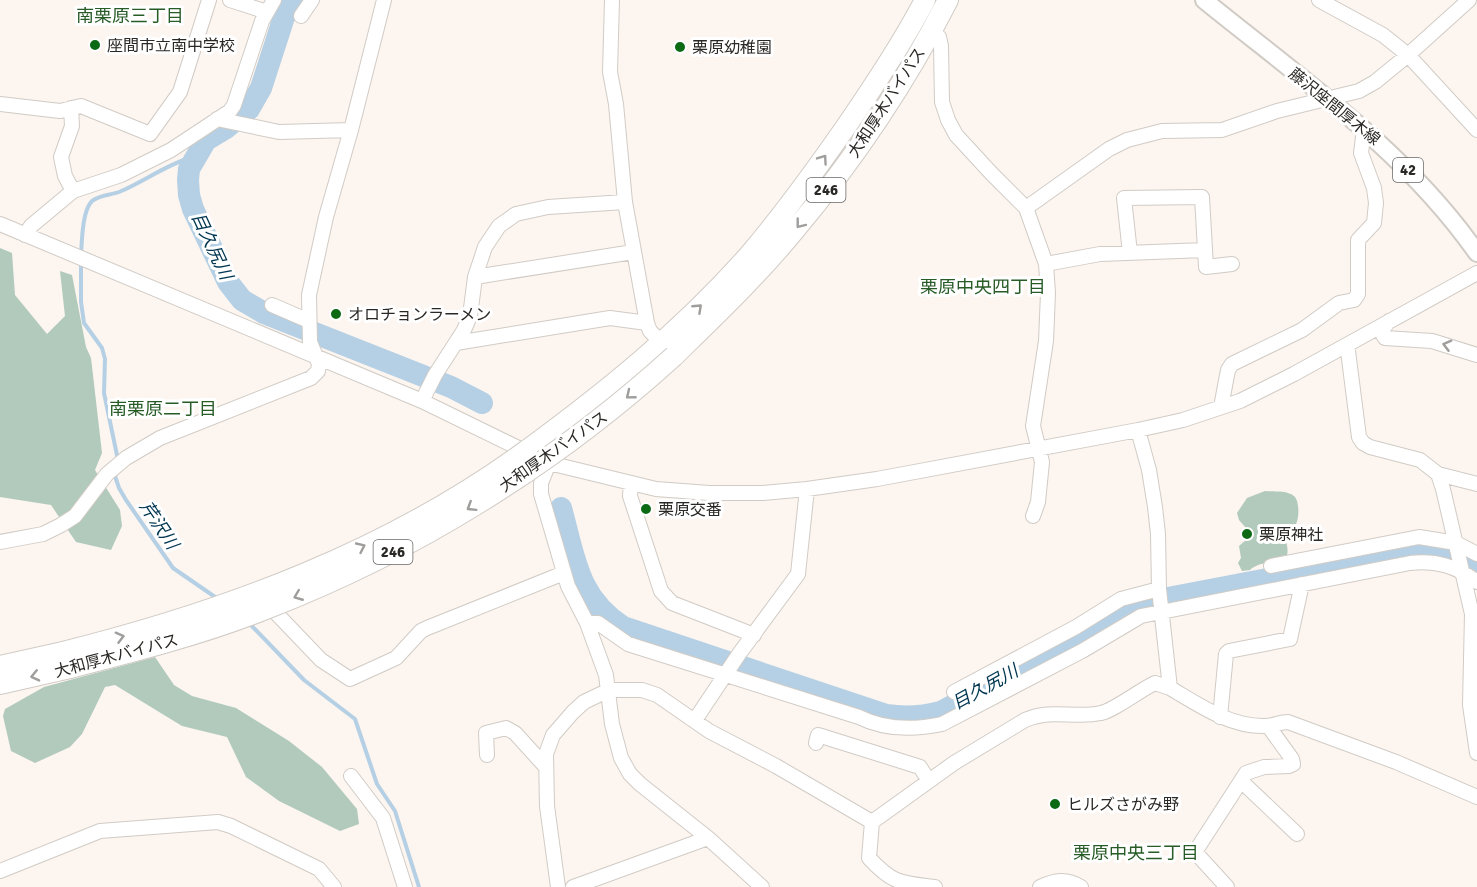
<svg xmlns="http://www.w3.org/2000/svg" width="1477" height="887" font-family="Signika,'Noto Sans JP',sans-serif">
	<rect width="100%" height="100%" fill="#fcf5f0"/>
	<path fill="#b1cabc" d="M0,248L12,253L15,295L47,334L65,316L60,271L72,275L86,347L91,358L102,453L95,470L120,510L122,526L111,550L76,542L51,505L0,497Z
		M1265,491C1274,492 1286,490 1294,496C1300,501 1300,523 1293,528C1291,530 1287,530 1285,532C1285,542 1290,548 1286,559C1275,562 1257,562 1250,570L1242,571L1238,563L1241,558L1239,546L1246,540V528L1239,520L1237,513L1247,498Z
		M155,657L174,685L192,696L236,708L289,741L322,767L357,809L359,824L340,831L279,801L246,777L227,737L182,726L115,685L105,687L82,734L70,747L35,763L11,751L3,716L5,709L44,687Z"/>
	<g fill="none" stroke-linecap="round" stroke-linejoin="round">
		<path stroke="#b5d0e4" stroke-width="4" d="M81,255C82,241 82,211 92,201C99,195 111,195 119,192C145,181 167,164 195,156
			M81,263V302L84,323L102,348L105,359L104,393L118,460
			M117,471L115,476L119,488L126,500L173,568L218,599
			M248,622L304,680L355,719L377,784L395,811L419,887"/>
		<path stroke="#b5d0e4" stroke-width="22" d="M293,0L284,17L261,88L249,109L226,128L206,140L189,169L188,180L189,195L193,209L228,282L242,300L264,313L451,387L482,403
			M561,508C575,558 577,597 623,627L886,715C906,718 922,717 941,712L1087,633L1125,609L1147,602L1414,551H1437L1473,563L1477,567"/>
		<g stroke="#d1cbc5" stroke-width="16">
			<path id="minor" d="M230,0L267,12
				M612,0L610,72L616,104L625,202L647,323L650,331L661,342
				M1319,0L1383,35L1408,55L1477,130
				M301,16L312,0
				M932,32L939,37L941,46L942,102L948,120L956,135L991,173L1026,208L1046,264L1048,293L1046,341L1033,426L1042,462L1038,502L1033,516
				M0,104L60,111L81,106L150,134L180,92L209,0
				M71,108L72,126L61,157L65,176L73,191
				M217,119L279,132L351,130
				M1026,208L1109,149L1127,140L1162,131L1222,130L1277,111L1359,91L1375,82L1408,55L1469,0
				M0,224L422,401L549,463L656,489L709,493H763L807,489L877,479L1138,430L1183,420L1240,401L1294,374L1477,273
				M25,235L31,226L73,191L121,175L171,150L230,111L234,105L262,21L274,0
				M1130,253L1124,198L1202,197L1206,267L1232,264
				M1046,264L1100,254L1205,250
				M475,277L633,252
				M272,305L309,321
				M1389,321L1383,329V335L1385,338L1432,341L1477,355
				M456,343L610,318L647,323
				M1348,351L1359,437L1363,443L1370,447L1420,460L1438,474L1443,489L1472,614L1470,705L1477,753
				M422,401L435,375L464,330L470,316L475,277L485,247L499,226L516,214L548,207L625,202
				M1221,407L1228,370L1232,364L1302,330L1339,303L1354,300L1358,294V240L1374,223L1376,203L1374,188L1361,153L1364,129
				M1138,430L1149,470L1155,507L1158,534L1159,589L1170,688C1199,705 1230,727 1265,726C1273,726 1280,722 1288,722L1396,762L1477,797
				M549,463L541,483V494L568,586L587,623L606,675L612,724L621,758L630,774L640,784L708,838L762,887
				M1438,474L1477,484
				M631,483L630,496L661,591L672,603L754,635
				M0,542L43,534L61,525L75,516L107,474L126,458L160,438L311,378L318,371L319,364L310,342L309,295L326,217L351,130L384,0
				M1271,566L1419,537L1456,543L1477,554
				M275,612L321,660L350,679L396,658L421,631L427,628L564,573
				M587,623H598L628,644L859,717C885,730 914,730 942,724L1082,651L1141,616L1410,563C1436,560 1456,566 1477,582
				M954,692L1076,627L1121,599L1159,589
				M1220,717L1226,654L1229,651L1290,639L1302,584
				M695,720L739,654L798,574L807,489
				M816,743L818,735L920,767L929,781
				M487,755L486,733L506,728L515,733L545,766
				M351,776L383,818L405,887
				M1241,781L1297,834
				M0,871L100,831L218,822L231,826L319,869L334,887
				M558,887L547,806L546,754L553,735L573,712L584,702L609,690H642L657,695L709,731L776,766L872,822
				M573,887L708,838
				M935,887C901,883 893,884 869,858L872,822L954,763L1025,720C1052,708 1074,719 1101,713C1113,711 1140,690 1155,683L1170,688
				M1040,887C1055,880 1066,878 1081,887
				M1227,887L1195,852L1246,773L1264,767L1289,766L1293,764L1292,759L1269,727"/>
		</g>
		<g stroke="#d1cbc5" stroke-width="20">
			<path id="major" d="M1204,0C1300,78 1405,150 1477,253"/>
		</g>
		<g stroke="#d1cbc5" stroke-width="22">
			<path id="highway" d="M674,356C715,316 757,276 794,231C853,161 906,82 948,0
				M527,450C606,392 684,329 749,255C784,214 815,171 845,128C874,86 902,44 925,0
				M0,666L63,652
				M0,684L70,668"/>
		</g>
		<use href="#minor" stroke="#fff" stroke-width="14"/>
		<use href="#major" stroke="#fff" stroke-width="16"/>
		<use href="#highway" stroke="#fff" stroke-width="20"/>
		<g stroke="#d1cbc5" stroke-width="22" stroke-linecap="butt">
			<path id="highway-bridge" d="M63,652C227,611 389,551 527,450
				M70,668C137,651 203,634 266,609C416,551 555,464 674,356"/>
		</g>
		<use href="#highway-bridge" stroke="#fff" stroke-width="20"/>
	</g>
	<defs><path id="oneway-chevron" d="M-2-3.5L2.5 0L-2 3.5" fill="none" stroke-width="1.6" stroke-linecap="round" stroke-linejoin="round" transform="scale(1.5)"/></defs>
	<g stroke="#9f9e9d">
		<use href="#oneway-chevron" transform="translate(823 159) rotate(-55)"/>
		<use href="#oneway-chevron" transform="translate(800 224) rotate(128)"/>
		<use href="#oneway-chevron" transform="translate(698 308) rotate(-43)"/>
		<use href="#oneway-chevron" transform="translate(1447 345) rotate(-165)"/>
		<use href="#oneway-chevron" transform="translate(630 395) rotate(141)"/>
		<use href="#oneway-chevron" transform="translate(471 507) rotate(148)"/>
		<use href="#oneway-chevron" transform="translate(361 547) rotate(-25)"/>
		<use href="#oneway-chevron" transform="translate(298 596) rotate(158)"/>
		<use href="#oneway-chevron" transform="translate(120 637) rotate(-15)"/>
		<use href="#oneway-chevron" transform="translate(35 676) rotate(167)"/>
	</g>
	<g fill="#0c6a14" stroke="#fff" stroke-width="2">
		<circle cx="95" cy="45" r="6"/>
		<circle cx="680" cy="47" r="6"/>
		<circle cx="336" cy="314" r="6"/>
		<circle cx="646" cy="509" r="6"/>
		<circle cx="1247" cy="534" r="6"/>
		<circle cx="1055" cy="804" r="6"/>
	</g>
	<g text-anchor="middle" stroke-width="6" stroke-linejoin="round" paint-order="stroke">
		<g fill="#fff" stroke="#6a6866" stroke-width="1.5">
			<rect x="1393" y="158" width="30" height="24" rx="4.5"/>
			<rect x="806.5" y="178" width="39" height="24" rx="4.5"/>
			<rect x="373.5" y="540" width="39" height="24" rx="4.5"/>
		</g>
		<g font-size="15" font-weight="bold" fill="#2a2825">
			<text x="1408" y="175">42</text>
			<text x="826" y="195">246</text>
			<text x="393" y="557">246</text>
		</g>
		<g font-size="16" fill="#2a2825" stroke="#fff" text-anchor="start">
			<text x="107" y="51">座間市立南中学校</text>
			<text x="692" y="53">栗原幼稚園</text>
			<text x="348" y="320">オロチョンラーメン</text>
			<text x="658" y="515">栗原交番</text>
			<text x="1259" y="540">栗原神社</text>
			<text x="1067" y="810">ヒルズさがみ野</text>
		</g>
		<g font-size="16" fill="#2a2825" stroke="#fff">
			<text transform="translate(886 102) rotate(-57)" y="6">大和厚木バイパス</text>
			<text transform="translate(1335 106) rotate(39)" y="6">藤沢座間厚木線</text>
			<text transform="translate(553 451) rotate(-35)" y="6">大和厚木バイパス</text>
			<text transform="translate(116 655) rotate(-15)" y="6">大和厚木バイパス</text>
		</g>
		<g font-size="18" fill="#285c27" stroke="#fff">
			<text x="130" y="22">南栗原三丁目</text>
			<text x="983" y="293">栗原中央四丁目</text>
			<text x="163" y="415">南栗原二丁目</text>
			<text x="1136" y="859">栗原中央三丁目</text>
		</g>
		<g font-size="18" font-style="italic" fill="#013651" stroke="#fff">
			<text transform="translate(212 246) rotate(65)" y="6">目久尻川</text>
			<text transform="translate(159 525) rotate(56)" y="6">芹沢川</text>
			<text transform="translate(985 687) rotate(-29)" y="6">目久尻川</text>
		</g>
	</g>
</svg>
